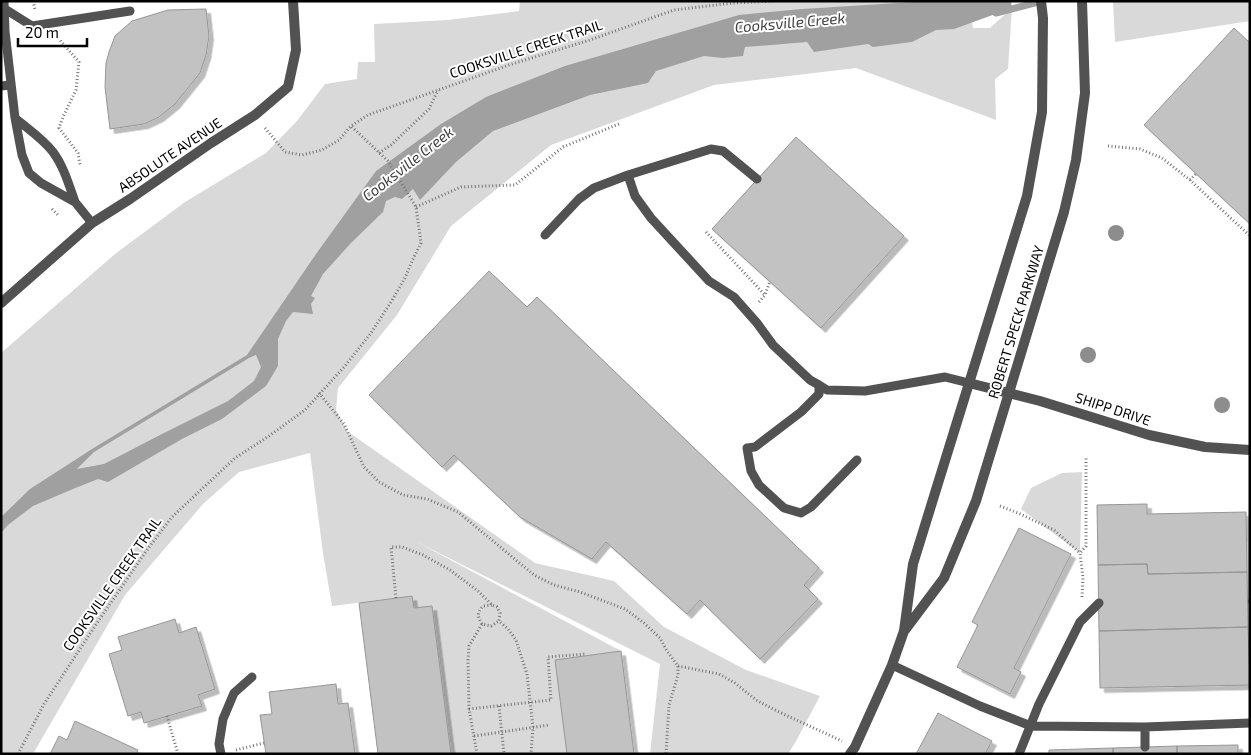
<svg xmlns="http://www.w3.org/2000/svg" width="1251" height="755" font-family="'Exo 2',sans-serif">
	<defs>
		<filter id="shadow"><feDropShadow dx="4.5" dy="4.5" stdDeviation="0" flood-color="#0004"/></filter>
	</defs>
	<rect width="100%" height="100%" fill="#fff"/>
	<path fill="#d9d9d9" d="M520,1H969L973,28H990L1012,8L1008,69L995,79L996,120L856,68L714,85L551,145L451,226L397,315L338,388L336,410L347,431L535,563L614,581L664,627L746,670L820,696L795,743L788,754H650L660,664L415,541L621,651L555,660L567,754H451L432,606L414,608L412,596L332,606L323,553L310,453L239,472L203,504L125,595L33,754H1V353L115,254L185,202L266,153L297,121L325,84L357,79L358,62H375L374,24L448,20L519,11Z
		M1113,1H1250V21L1115,42Z
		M1082,472L1080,553L1021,509L1031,488L1062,473Z"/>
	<path fill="#a0a0a0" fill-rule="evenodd" d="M930,1H1011L1012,8L954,29L936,30L912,42L873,47L868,44L814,52L807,42L745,47L743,56L723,58L704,56L656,71L648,83L590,95L493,131L456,162L420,200L413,189L402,199L395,197L386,201L383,212L351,243L323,274L311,296L315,298L311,304L313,314L293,312L286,321L278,339V366L266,386L222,419L182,439L108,482L98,479L73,489L33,506L8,525L1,533V517L30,489L92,449L247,355L316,254L376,171L441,124L486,97L565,66L739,15L802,9ZM256,355L261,367L254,381L228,401L160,435L104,464L77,469L94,452L249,358Z"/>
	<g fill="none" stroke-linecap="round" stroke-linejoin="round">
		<path stroke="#a0a0a0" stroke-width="7" d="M996,13L1042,1"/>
	</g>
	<path fill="#c2c2c2" stroke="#969696" filter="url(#shadow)" d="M206,9L209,36L206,55L200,73L175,104L159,117L144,124L110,129L105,87L106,63L109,52L115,36L132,21L168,10Z
		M1234,28L1250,43V224L1144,125Z
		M796,137L904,236L821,328L712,229Z
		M489,271L527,307L537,297L819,568L804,585L818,599L760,659L700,600L687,614L606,542L592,559L520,517L454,455L442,467L369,395Z
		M1147,504V514L1246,512L1247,572L1148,574L1147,564L1098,565L1097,505Z
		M1019,528L1071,554L1014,668L1021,672L1010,694L957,667L978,625L972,622Z
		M1147,564L1148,574L1247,572L1248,627L1099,631L1098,565Z
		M412,596L414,608L432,606L451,754H378L359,603Z
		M175,619L179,633L196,627L215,689L198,695L202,706L144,723L141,712L128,716L109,654L122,650L118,637Z
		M1248,627L1250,685L1100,688L1099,631Z
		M621,651L634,754H567L555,660Z
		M336,684L338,704L348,703L355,754H266L260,715L272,714L269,692Z
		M938,713L992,741L985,754H916Z
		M75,721L138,750L136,754H50L59,736L67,740Z
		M1238,745V754H1177V746Z
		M1177,746V754H1113V748Z
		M1113,748V754H1049V750Z"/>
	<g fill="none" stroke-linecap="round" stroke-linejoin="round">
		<path stroke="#747474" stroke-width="3" stroke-dasharray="1 2.5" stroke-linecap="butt" d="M33,1L35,10
			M58,38L79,62L76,90L63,117L59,128L78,153L80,165
			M265,128L285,152L302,155L322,150L339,140L351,126L368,115L509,65L590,40L674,10L733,3L774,1
			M1108,146L1140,149L1162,158L1190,180L1250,236
			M379,153L391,145L429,109L438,90
			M1190,180L1196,174
			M416,207L461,187L515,185L563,147L621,123
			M52,209L58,215
			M706,232L765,295
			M759,302L765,295L770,281
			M319,393L344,424L364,467L379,482L403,495L427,499L458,512L534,575L554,585L580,592L625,609L644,623L660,638L667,651L678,666V675L669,705L666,754
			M1000,506L1018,513L1054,530L1080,553
			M1082,597L1083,578L1080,553L1086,546V458
			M396,598L391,547H402L423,555L450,570L478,591L492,605L497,607L500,613L499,621L508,629L516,640L527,674L533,727L531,754
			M1248,601H1250
			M482,624C477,616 477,613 483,606L492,605
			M678,666L719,674L735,683L756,700L777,711L842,741
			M499,706L504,754
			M469,709L551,700L548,657L585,654
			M167,716L178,754
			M474,736L549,725
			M236,750L264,743
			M18,754L44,704L97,623L147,550L172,517L235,458L269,436L305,410L345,366L371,333L391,302L405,278L412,261L421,243L416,207L388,161L351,126
			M477,754L469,709L468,660L469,646L482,624L491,626L499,621"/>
		<path stroke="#525252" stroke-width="9" d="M4,1L5,31L15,118L22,155L29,173L41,183L75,202L92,223
			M5,9L32,26L130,11
			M1,86L11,85
			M15,118C28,129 43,139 53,152C64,167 69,185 75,202
			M628,175L635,196L651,218L709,281L734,297L757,323L773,345L810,380L819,385L827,390L865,391L945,377L969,383
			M545,235L579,199L594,188L628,175L711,149L723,151L757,179
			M819,385V394L801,412L755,447L747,448L751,471L759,485L784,508L801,513L811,507L857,460
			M892,665L980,706L1031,726L1145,727L1250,723
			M1145,727V747
			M221,754L219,744L223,719L234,693L252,677
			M1019,754L1039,704L1080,622L1099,603"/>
		<path stroke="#525252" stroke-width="10" d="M1,303L92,223L130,199L211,143L255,115L288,87L296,50L293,1
			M969,383L1040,401L1149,435L1205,447L1250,450"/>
		<path stroke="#525252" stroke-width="10" d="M905,630L944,578L976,501L1064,212L1076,160L1085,93L1082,1
			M850,754L855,747L892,665L904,631L913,564L1027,196L1042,112L1043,18L1041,1"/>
	</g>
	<g fill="#8d8d8d">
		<circle cx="1116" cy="233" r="8"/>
		<circle cx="1088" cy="355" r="8"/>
		<circle cx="1222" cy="405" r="8"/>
	</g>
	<g text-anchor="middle" stroke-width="4" stroke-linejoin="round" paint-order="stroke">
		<g font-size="14" fill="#000" stroke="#fff">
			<text transform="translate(526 49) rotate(-18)" y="5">COOKSVILLE CREEK TRAIL</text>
			<text transform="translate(170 155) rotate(-34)" y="5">ABSOLUTE AVENUE</text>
			<text transform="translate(1016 322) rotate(-73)" y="5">ROBERT SPECK PARKWAY</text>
			<text transform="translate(1113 409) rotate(18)" y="5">SHIPP DRIVE</text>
			<text transform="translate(112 584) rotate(-55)" y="5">COOKSVILLE CREEK TRAIL</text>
		</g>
		<g font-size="15" font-style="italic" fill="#414141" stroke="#fff">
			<text transform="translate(790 23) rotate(-5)" y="5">Cooksville Creek</text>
			<text transform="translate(408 164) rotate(-38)" y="5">Cooksville Creek</text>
		</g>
	</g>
	<rect width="1251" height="755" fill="none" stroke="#000000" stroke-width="5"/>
	<path d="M18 38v8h69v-8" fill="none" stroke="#000000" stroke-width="2.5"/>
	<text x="25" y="38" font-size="15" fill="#000000" stroke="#ffffff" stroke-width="4" paint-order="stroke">20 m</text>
</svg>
